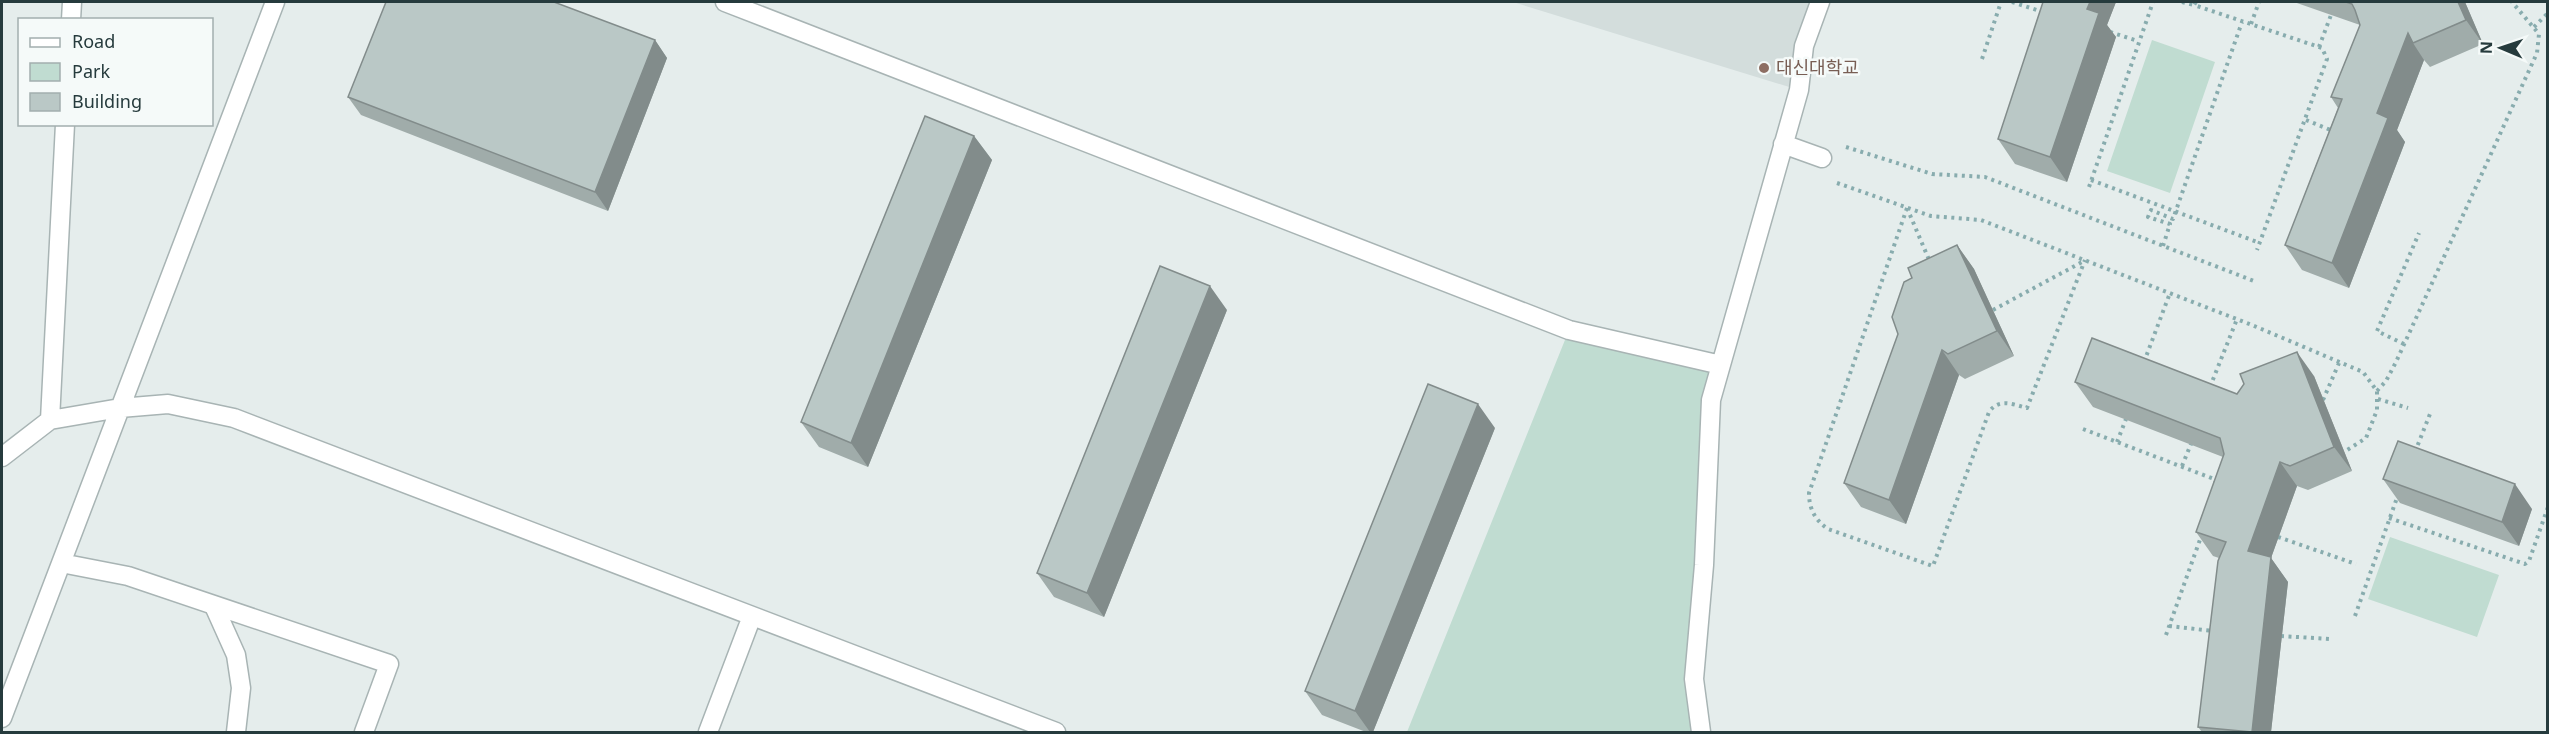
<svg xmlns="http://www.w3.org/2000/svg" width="2549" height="734" font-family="'Noto Sans','Noto Sans KR',sans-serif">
	<rect width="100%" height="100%" fill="#e5edec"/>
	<path fill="#d3dddc" d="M1513,2H1820L1799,90Z"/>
	<path fill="#c0dcd1" d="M2152,40L2215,62L2170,193L2107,171Z
		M1569,330L1721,365L1697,732H1407Z
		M2390,537L2499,575L2477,637L2368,599Z"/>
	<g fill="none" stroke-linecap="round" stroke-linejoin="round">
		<g stroke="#a8b4b4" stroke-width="21">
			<path id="service" d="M214,606L236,655L241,688L236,732"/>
		</g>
		<g stroke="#a8b4b4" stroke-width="21">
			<path id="minor" d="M725,2L1569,330L1721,365
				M71,20L72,2
				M1783,144L1822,158
				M50,420L65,124
				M2,457L50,420L120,408L168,404L234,418L1056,732
				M61,563L128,576L389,664L364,732
				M2,718L275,2
				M708,732L752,616
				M1701,732L1694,679L1704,565L1711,400L1799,90L1804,46L1820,2"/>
		</g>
		<path stroke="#88acae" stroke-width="4" stroke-dasharray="3 4.5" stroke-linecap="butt" d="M2012,2L2043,12
			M2182,2L2194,5
			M2196,2L2194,5L2322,48L2327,59L2257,250
			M2251,24L2259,2
			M2534,27L2548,13
			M2110,32L2138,41
			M2319,47L2331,15
			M1982,59L2001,2
			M2306,120L2333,131
			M1846,147L1932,174L1985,177L2254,281
			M2091,180L2260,243
			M1837,183L1931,216L1981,220L2252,325L2363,372L2377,391V410L2366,438L2344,452
			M2089,187L2153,2
			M1907,208L1809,493C1809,509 1815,520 1828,529L1933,566L1989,412C1999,398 2012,404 2027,408L2085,260
			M1907,208L1930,262
			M2163,246L2170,224L2148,217L2151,210L2173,219L2242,22
			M1993,310L2084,261
			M2404,344L2377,331L2419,233
			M2144,362L2170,293
			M2210,387L2237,319
			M2377,391L2386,381L2396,362L2537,53L2539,34L2512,2
			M2378,399L2408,408
			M2323,400L2339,363
			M2083,429L2214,479L2216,484
			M2117,442L2126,419
			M2415,452L2430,414
			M2182,466L2191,444
			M2389,518L2525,564L2529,561L2548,507
			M2278,537L2356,564
			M2355,616L2398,495
			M2169,626L2213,631
			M2166,635L2202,534
			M2281,636L2330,639"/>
		<use href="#service" stroke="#fff" stroke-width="18"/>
		<use href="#minor" stroke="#fff" stroke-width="18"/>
	</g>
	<path fill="#a0acaa" d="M2043,2H2116L2107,25L2116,37L2067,182L2015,164L1998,139Z
		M2294,2H2465L2483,44L2430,67L2424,60L2397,130L2405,142L2349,288L2302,270L2285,245L2338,108L2331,97L2360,25Z
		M655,40L667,58L608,211L361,115L348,97Z
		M974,136L992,160L868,467L819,447L801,422Z
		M1957,245L1974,269L2014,356L1965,379L1959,375L1906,524L1861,507L1844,483L1898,334Z
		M1227,310L1104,617L1054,597L1037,573Z
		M2314,376L2352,471L2308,490L2297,486L2271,558L2288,582L2271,732H2202L2198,727L2219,558L2213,556L2196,532L2223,457L2093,407L2075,382L2237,394Z
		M1495,428L1373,732H1366L1322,715L1305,691Z
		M2383,479L2532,509L2519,546L2400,503Z"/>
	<path fill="#828c8b" d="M2090,2H2116L2107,25L2116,37L2067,182L2050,157L2087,9Z
		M2458,2H2465L2483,44L2466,20Z
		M2408,33L2413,43L2424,60L2397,130L2405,142L2349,288L2332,263L2377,113Z
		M655,40L667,58L608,211L595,192Z
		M974,136L992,160L868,467L851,443Z
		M1957,245L1974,269L2014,356L1997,331Z
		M1210,286L1227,310L1104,617L1087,593Z
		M1942,350L1959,375L1906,524L1889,500Z
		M2297,352L2314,376L2352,471L2334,447Z
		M1478,404L1495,428L1373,732H1370L1355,711Z
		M2280,462L2297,486L2271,558L2288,582L2271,732H2253L2248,551Z
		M2515,484L2532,509L2519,546L2502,522Z"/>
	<path fill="#bac8c6" stroke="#828c8b" stroke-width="1.5" d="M386,2H554L655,40L595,192L348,97Z
		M2043,2H2090L2087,9L2099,13L2050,157L1998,139Z
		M2346,2H2458L2466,20L2413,43L2408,33L2377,113L2388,118L2332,263L2285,245L2342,99L2331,97L2360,25L2355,10L2352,4Z
		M925,116L974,136L851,443L801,422Z
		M1957,245L1997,331L1948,354L1942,350L1889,500L1844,483L1898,334L1892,317L1904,282L1912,278L1908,268Z
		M1160,266L1210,286L1087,593L1037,573Z
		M2092,338L2237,394L2244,384L2240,374L2297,352L2334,447L2290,466L2280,462L2248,551L2271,557L2252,732L2198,727L2218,561L2226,542L2196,532L2224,454L2220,438L2075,382Z
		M1428,384L1478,404L1355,711L1305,691Z
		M2398,441L2515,484L2502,522L2383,479Z"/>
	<circle fill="#8d6e63" stroke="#f5faf9" stroke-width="2" cx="1764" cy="68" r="6"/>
	<g text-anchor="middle" stroke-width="5" stroke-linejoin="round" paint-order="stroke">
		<g font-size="18" fill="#785e54" stroke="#f5faf9" text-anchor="start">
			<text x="1776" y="74">대신대학교</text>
		</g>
	</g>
	<rect width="2549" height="734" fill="none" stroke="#263b3d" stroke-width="6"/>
	<rect x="18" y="18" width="195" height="108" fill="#f5faf9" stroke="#a2aeae" stroke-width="1.5"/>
	<rect x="30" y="38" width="30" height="9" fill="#ffffff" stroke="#a2aeae" stroke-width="1.5"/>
	<text x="72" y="48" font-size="18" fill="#263b3d">Road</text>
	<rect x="30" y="63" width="30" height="18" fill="#c0dcd1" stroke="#a2aeae" stroke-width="1.5"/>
	<text x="72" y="78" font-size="18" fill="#263b3d">Park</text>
	<rect x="30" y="93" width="30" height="18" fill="#bac8c6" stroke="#a2aeae" stroke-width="1.5"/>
	<text x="72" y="108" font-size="18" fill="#263b3d">Building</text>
	<g transform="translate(2501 48) rotate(272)" stroke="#f5faf9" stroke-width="4.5" paint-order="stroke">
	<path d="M0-4.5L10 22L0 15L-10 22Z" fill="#263b3d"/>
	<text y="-9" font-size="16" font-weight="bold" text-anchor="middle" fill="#263b3d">N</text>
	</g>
</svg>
